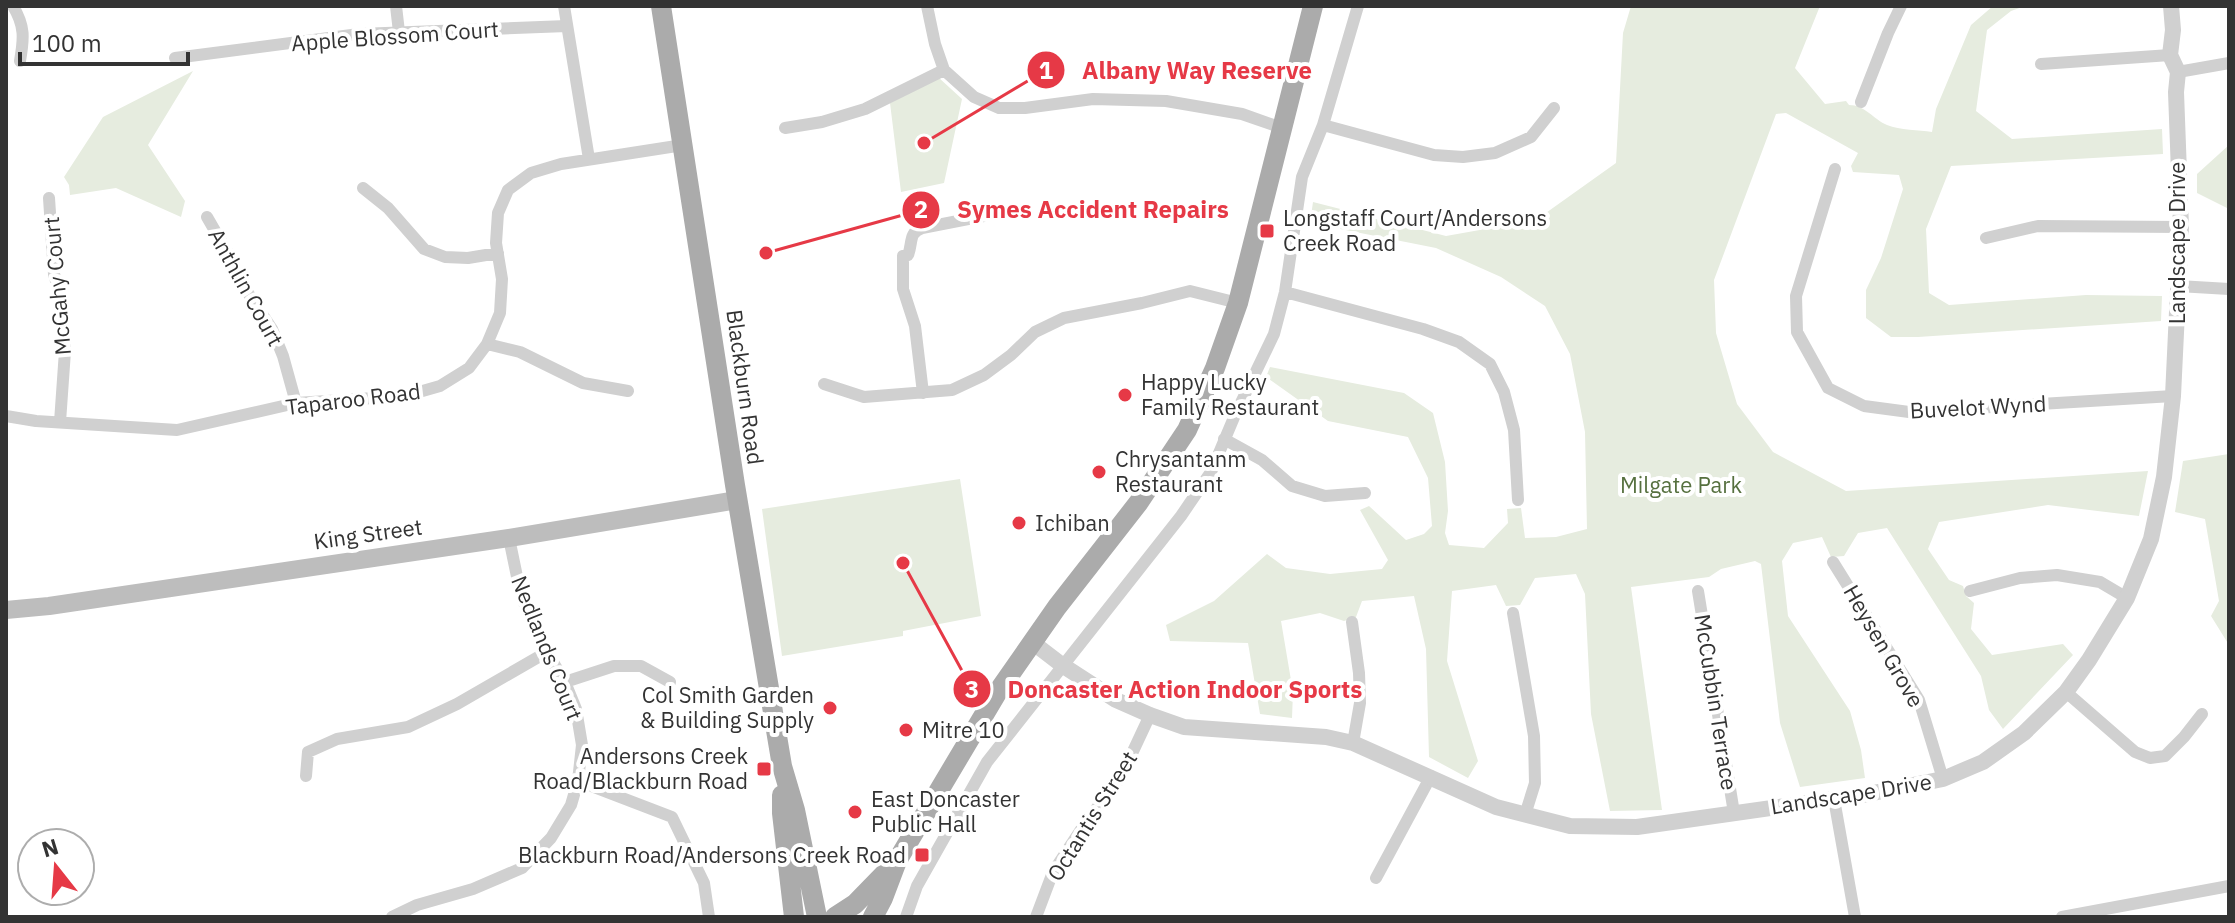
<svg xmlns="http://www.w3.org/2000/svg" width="2235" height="923" font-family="'IBM Plex Sans',sans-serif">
	<rect width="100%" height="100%" fill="#fff"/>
	<path fill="#e6ecdf" d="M1631,6H1820L1795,68L1825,104L1846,101L1849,105C1865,105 1873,119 1887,125C1900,130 1919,130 1932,132L1936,109L1971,25L1993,6H2025L2011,11L1987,30L1976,111L2012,139L2162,129L2163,154L1951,166L1926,229L1929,293L1949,305L2086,295L2162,296L2161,321L1918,337H1891L1866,318V290L1881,258L1903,189L1899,175L1853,172L1851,166L1858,153L1786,113L1776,114L1714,280L1716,333L1737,404L1773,452L1846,491L2148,471L2139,516L2048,505L1939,522L1928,549L1949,580L1963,586L1966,596L1974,603L1971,629L1992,655L2063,644L2073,655L2003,729L1989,710L1981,676L1887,528L1858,533L1844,556L1831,557L1822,537L1793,543L1782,561L1788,616L1850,711L1861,750L1865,778L1800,787L1780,723L1761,564L1755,561L1721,569L1709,577L1631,587L1662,810L1610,811L1591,714L1585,594L1576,574L1535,578L1520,605L1506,606L1496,585L1452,591L1447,661L1478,761L1468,778L1429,757L1426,649L1414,596L1362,601L1356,617L1344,621L1320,613L1281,621L1293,692L1292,718L1260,714L1248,643L1170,641L1166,625L1214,601L1267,554L1286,568L1330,574L1382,569L1388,560L1360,510L1369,506L1406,540L1424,534L1432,526L1428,478L1408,437L1328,421L1266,377L1270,367L1404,393L1433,413L1445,462L1448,511L1445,533L1449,545L1484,548L1508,523L1507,509L1521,508L1525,538L1556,537L1587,529L1585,432L1570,354L1545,306L1501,277L1436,248L1310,223L1313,202L1446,236L1536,220L1616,163L1623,33Z
		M193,71L148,145L185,201L181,217L116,188L70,195L69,185L64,177L103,117Z
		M938,77L962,99L944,183L901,192L890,103Z
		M2229,145V209L2197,193V174Z
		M2229,454V645L2211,616L2219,601L2205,519L2175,512L2183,461Z
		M960,479L981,616L903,631V636L782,656L762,509Z"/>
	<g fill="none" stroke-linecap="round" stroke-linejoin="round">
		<path stroke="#d0d0d0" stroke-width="12" d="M13,6C25,26 24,38 20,61
			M396,6L399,32
			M564,6L589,159
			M927,6L935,44L944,70L974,97L999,108H1025L1093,99L1166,101L1242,114L1282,128
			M175,58L359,34L567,26
			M2041,64L2170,55
			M2178,72L2229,63
			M1861,102L1888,33L1901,6
			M1323,125L1434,155L1463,157L1495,153L1531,137L1554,108
			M785,128L822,122L865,109L944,70
			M1835,169L1796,296L1797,332L1828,388L1864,406L1909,412L2173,396
			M363,188L388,208L424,249L445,257L468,258L498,253
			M49,198L54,274L62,302L65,351L60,422
			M207,217L229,255L244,287L272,329L283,356L296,403
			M1986,238L2038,226L2181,227
			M2178,286L2229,289
			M1285,292L1423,329L1459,342L1490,364L1504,392L1514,430L1518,500
			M487,344L520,352L583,383L628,391
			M824,384L864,397L952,390L984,375L1011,355L1035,332L1064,318L1142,303L1190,291L1238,303
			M923,393L915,326L903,289V256L908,255C913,243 908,233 922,228L1020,209
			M6,416L36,421L177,430L296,403L405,396L440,386L469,368L487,344L500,313L502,279L496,243L498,213L508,190L531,173L561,164L683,145
			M1224,439L1262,460L1292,486L1325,496L1365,493
			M1833,562L1919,700L1943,779
			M1698,591L1734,813
			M1970,591L2020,578L2057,575L2100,582L2127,598
			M1513,613L1534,736L1535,783L1525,815
			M1352,622L1359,673L1360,703L1353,743
			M565,682L614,666H641L670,682
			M2066,692L2135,752L2150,758L2165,756L2184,737L2202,714
			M306,776L308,752L337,739L408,727L457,704L547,652
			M578,781L672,817L704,883L709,917
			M1834,799L1855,917
			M1376,878L1431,776
			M392,917L417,905L473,889L522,868L551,838L571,805L578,781L582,745L576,709L565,682L543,646L521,596L509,538
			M906,917L917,886L987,762L1181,516L1211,472L1235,415L1274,334L1285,292L1302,177L1323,125L1358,6
			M1036,917L1053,872L1086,822L1121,777L1150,715
			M2062,917L2229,886"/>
		<path stroke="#d0d0d0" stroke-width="16" d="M1032,642L1062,665L1116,700L1150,715L1184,727L1326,737L1353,743L1496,807L1570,826L1637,827L1863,795L1943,779L1983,762L2024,733L2066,692L2089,660L2127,598L2151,539L2164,477L2173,396L2181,227L2176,92L2178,72L2170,55L2173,30L2171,6"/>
		<path stroke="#bdbdbd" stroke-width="18" d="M6,610L49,606L509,538L737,500"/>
		<path stroke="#ababab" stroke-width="20" d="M661,6L735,485L782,766L795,810L817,917
			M782,795V813L794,917
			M835,917L855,904L891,867
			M873,917L883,898L897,861L997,693L1057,607L1139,502L1187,430L1215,368L1238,303L1313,6"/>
	</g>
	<g fill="#e63946" stroke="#fff" stroke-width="3">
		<rect x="1259" y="223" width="16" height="16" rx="4"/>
		<circle cx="1125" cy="395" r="8"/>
		<circle cx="1099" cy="472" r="8"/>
		<circle cx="1019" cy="523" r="8"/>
		<circle cx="830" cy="708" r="8"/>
		<circle cx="906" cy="730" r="8"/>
		<rect x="756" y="761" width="16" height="16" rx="4"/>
		<circle cx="855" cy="812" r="8"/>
		<rect x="914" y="847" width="16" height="16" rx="4"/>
	</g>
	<g text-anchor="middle" stroke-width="8" stroke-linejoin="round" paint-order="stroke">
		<g font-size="22" fill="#333" stroke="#fff">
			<text transform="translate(395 36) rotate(-4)" y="8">Apple Blossom Court</text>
			<text transform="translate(2177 243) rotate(-90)" y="8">Landscape Drive</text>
			<text transform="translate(57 286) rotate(-95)" y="8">McGahy Court</text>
			<text transform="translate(246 287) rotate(61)" y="8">Anthlin Court</text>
			<text transform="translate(745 387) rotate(82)" y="8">Blackburn Road</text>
			<text transform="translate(353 399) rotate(-7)" y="8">Taparoo Road</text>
			<text transform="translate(1978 407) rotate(-3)" y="8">Buvelot Wynd</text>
			<text transform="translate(368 534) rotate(-8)" y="8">King Street</text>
			<text transform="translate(1884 646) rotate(60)" y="8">Heysen Grove</text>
			<text transform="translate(547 648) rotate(68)" y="8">Nedlands Court</text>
			<text transform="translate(1716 702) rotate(81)" y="8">McCubbin Terrace</text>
			<text transform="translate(1851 794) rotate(-9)" y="8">Landscape Drive</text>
			<text transform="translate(1092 816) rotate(-58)" y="8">Octantis Street</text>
		</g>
		<g font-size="22" fill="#333" stroke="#fff" text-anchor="start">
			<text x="1283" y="226">Longstaff Court/Andersons<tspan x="1283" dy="25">Creek Road</tspan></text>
			<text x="1141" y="390">Happy Lucky<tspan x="1141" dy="25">Family Restaurant</tspan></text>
			<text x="1115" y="467">Chrysantanm<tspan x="1115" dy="25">Restaurant</tspan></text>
			<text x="1035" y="531">Ichiban</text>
			<text x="814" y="703" text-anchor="end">Col Smith Garden<tspan x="814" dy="25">&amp; Building Supply</tspan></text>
			<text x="922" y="738">Mitre 10</text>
			<text x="748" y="764" text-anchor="end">Andersons Creek<tspan x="748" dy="25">Road/Blackburn Road</tspan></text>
			<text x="871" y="807">East Doncaster<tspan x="871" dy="25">Public Hall</tspan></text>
			<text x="906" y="863" text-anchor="end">Blackburn Road/Andersons Creek Road</text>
		</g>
		<g font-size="22" fill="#56703f" stroke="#fff">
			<text x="1681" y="493">Milgate Park</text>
		</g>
	</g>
	<path fill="none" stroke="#e63946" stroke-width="3" d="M924 143L1046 70M766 253L921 210M903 563L972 689"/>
	<g fill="#e63946" stroke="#fff" stroke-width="3">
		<circle cx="924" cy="143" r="8"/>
		<circle cx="766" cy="253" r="8"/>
		<circle cx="903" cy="563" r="8"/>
		<circle cx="1046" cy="70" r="20"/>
		<circle cx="921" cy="210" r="20"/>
		<circle cx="972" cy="689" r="20"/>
	</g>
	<g font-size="24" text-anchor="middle" font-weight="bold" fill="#fff">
		<text x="1046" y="79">1</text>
		<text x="921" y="218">2</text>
		<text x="972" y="698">3</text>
	</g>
	<g font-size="24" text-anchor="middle" font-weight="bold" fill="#e63946" stroke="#fff" stroke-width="8" stroke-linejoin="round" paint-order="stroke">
		<text x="1197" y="79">Albany Way Reserve</text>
		<text x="1093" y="218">Symes Accident Repairs</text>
		<text x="1185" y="698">Doncaster Action Indoor Sports</text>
	</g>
	<rect width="2235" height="923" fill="none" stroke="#333333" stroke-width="16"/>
	<g transform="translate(56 867) rotate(343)"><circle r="38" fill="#ffffff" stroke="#adadad" stroke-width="2"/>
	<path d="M0-6L14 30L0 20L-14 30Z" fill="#e63946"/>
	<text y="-12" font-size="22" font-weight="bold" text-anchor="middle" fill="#333333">N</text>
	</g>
	<path d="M20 52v12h168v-12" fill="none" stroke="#333333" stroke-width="4"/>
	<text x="32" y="52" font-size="24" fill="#333333" stroke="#ffffff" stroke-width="6" paint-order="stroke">100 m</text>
</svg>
